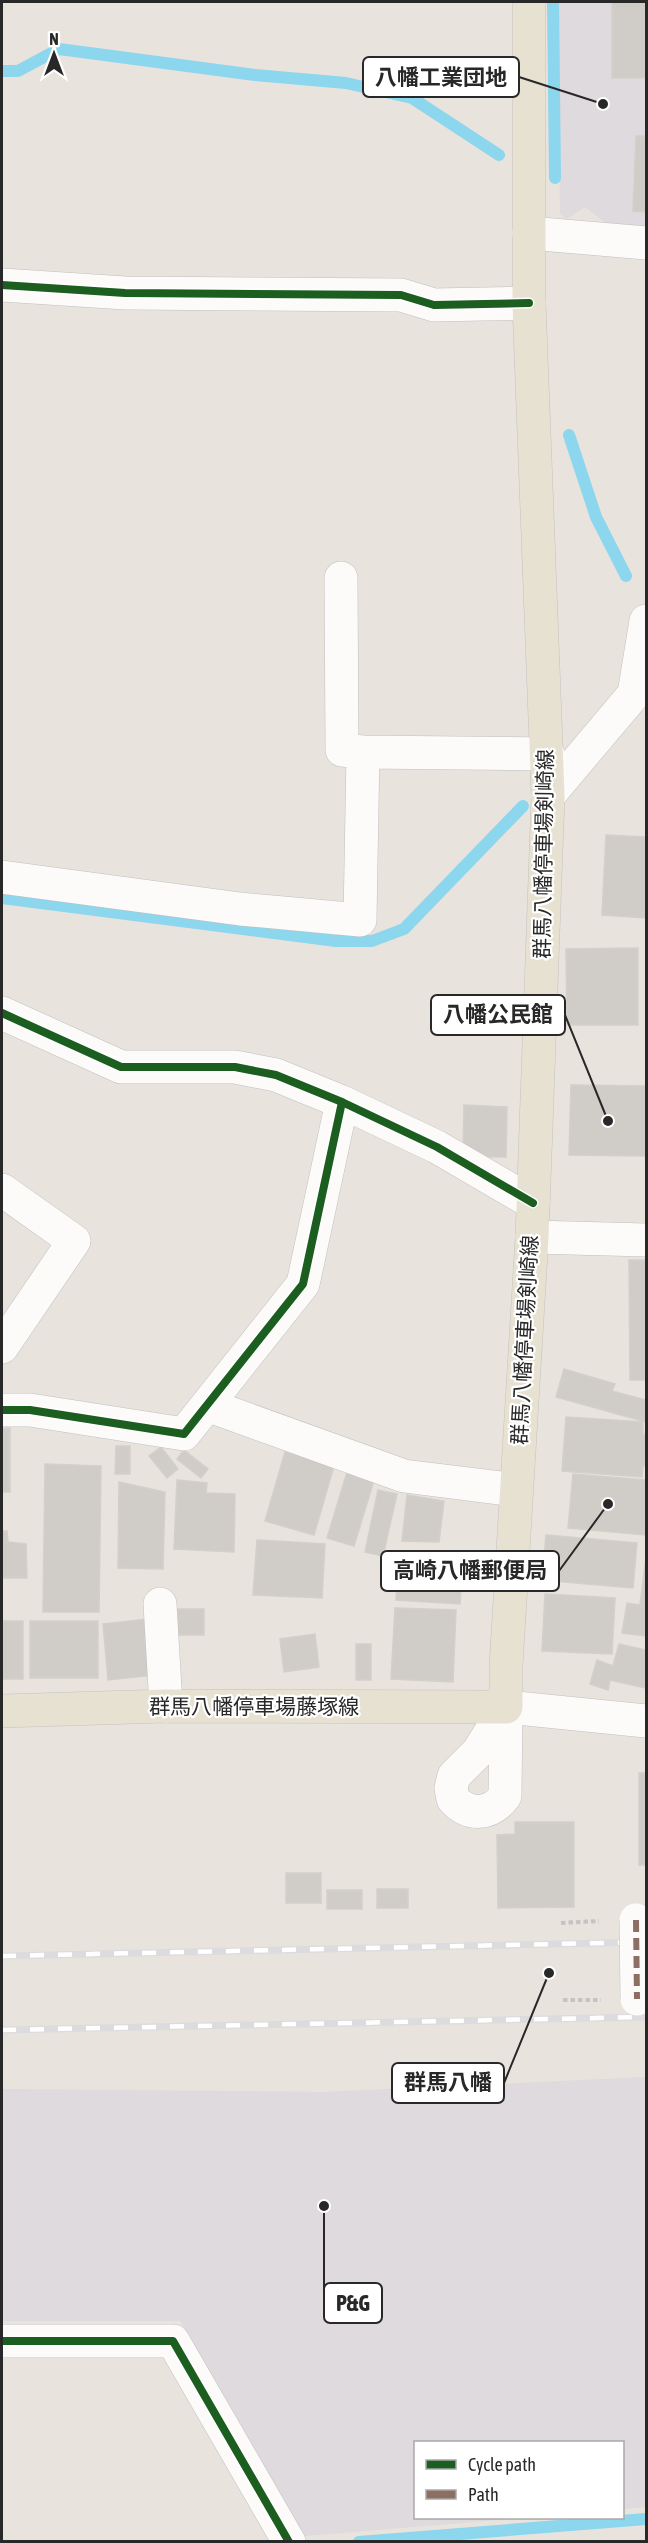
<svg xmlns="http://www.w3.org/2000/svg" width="648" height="2543" font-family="'Asap Condensed','Noto Sans JP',sans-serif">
	<rect width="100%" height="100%" fill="#e8e3dd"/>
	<path fill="#dedadd" d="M558,2H646V236L618,233L585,207L567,219L560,214Z
		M646,2077V2507L623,2509L622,2442H416V2518H521L304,2536L180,2321H2V2089L324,2092Z"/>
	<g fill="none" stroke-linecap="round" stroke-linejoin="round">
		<path stroke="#8cd6ee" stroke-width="12" d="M553,2L555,178
			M2,71H18L59,49L255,75L346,83L412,98L499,155
			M569,435L596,517L626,576
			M2,898L336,941H372L404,929L523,806
			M359,2542L646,2519"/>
	</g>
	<path fill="#d0cdc9" stroke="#d3cfca" stroke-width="1.5" d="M612,2H646V78H612Z
		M636,136H646V212L633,211Z
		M606,835L646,837V918L602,915Z
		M638,948V1025H567L566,949Z
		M571,1085L646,1086V1156L569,1155Z
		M464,1105L507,1107L506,1157H463Z
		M629,1260H646V1380H630Z
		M564,1369L615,1384L612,1391L646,1400V1422L556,1397Z
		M566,1417L643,1422V1434L646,1435V1466H643L642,1477L562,1471Z
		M2,1428H10V1492H2Z
		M116,1446H130V1474H115Z
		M161,1447L178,1469L167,1478L149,1456Z
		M184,1450L208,1469L201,1478L177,1459Z
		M285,1452L334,1466L314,1535L265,1521Z
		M45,1464L101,1466L99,1612H43Z
		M348,1469L375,1477L354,1546L327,1538Z
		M573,1474L646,1480V1535L568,1528Z
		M177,1480L207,1483L206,1493L235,1494L234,1552L174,1549Z
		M119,1482L165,1492L163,1569L118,1568Z
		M378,1490L397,1494L383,1556L365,1552Z
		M407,1495L444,1501L439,1542L402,1541Z
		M2,1531H7L8,1542L26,1544L27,1578H2Z
		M546,1535L637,1543L633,1588L542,1580Z
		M257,1540L325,1544L322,1598L253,1595Z
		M646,1557V1636L622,1633L627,1603L640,1605Z
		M398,1558L463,1562L460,1604L396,1600Z
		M545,1594L615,1598L612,1654L542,1651Z
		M395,1608L456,1610L453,1682L391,1679Z
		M177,1609H204V1635H177Z
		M148,1619L154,1675L108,1680L103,1624Z
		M2,1621H23V1679H2Z
		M30,1621H98V1678H30Z
		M315,1634L319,1667L284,1672L280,1639Z
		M356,1644H371V1680H356Z
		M619,1644L646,1650V1688L610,1680L608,1690L590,1684L597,1660L613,1666Z
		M639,1773H646V1865H639Z
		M515,1822H574V1907L498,1908L497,1835L515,1834Z
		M286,1873H321V1903H286Z
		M377,1889H408V1908H377Z
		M327,1890H362V1909H327Z"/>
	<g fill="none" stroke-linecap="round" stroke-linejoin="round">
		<g stroke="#c1bfbf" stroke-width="34">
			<path id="minor" d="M529,233L646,243
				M2,285L125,293L401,295L434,305L529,303
				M341,578L342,750L363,752L548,754
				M548,796L634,694L646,621
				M2,877L240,909L360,920L363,752
				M2,1013L121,1067H235L276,1075L342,1102L437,1147L533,1203
				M2,1190L74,1241L2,1347
				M532,1237L646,1240
				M207,1405L404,1476L516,1490
				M2,1410H30L184,1434L303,1284L342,1102
				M160,1604L166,1706
				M506,1707L505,1796C491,1815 469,1817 453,1799L451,1788L454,1776L478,1752Z
				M506,1707L646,1721
				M2,2341H173L289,2542"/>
		</g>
		<g stroke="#c4c2c0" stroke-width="34">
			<path id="major" d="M2,1711L166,1706L506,1707V1666L532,1237L548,796L529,303V2"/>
		</g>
		<path stroke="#c4c3c3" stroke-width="4" stroke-dasharray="4.5 3" stroke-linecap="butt" d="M561,1923L599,1921
			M563,2000H601"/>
		<use href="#minor" stroke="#fcfbfa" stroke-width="33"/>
		<use href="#major" stroke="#e7e1d1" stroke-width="33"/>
		<g stroke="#dcdcde" stroke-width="7">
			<path id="rail" d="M2,1956L646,1942
				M2,2030L646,2017"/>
		</g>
		<use href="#rail" stroke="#fff" stroke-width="4.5" stroke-dasharray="14" stroke-linecap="butt"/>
		<g stroke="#c1bfbf" stroke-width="34" stroke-linecap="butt">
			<path id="minor-bridge" d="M636,1920L637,1999"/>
		</g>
		<use href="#minor-bridge" stroke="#fcfbfa" stroke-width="33"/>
		<path stroke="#8d6e63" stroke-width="6" stroke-dasharray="12 6" stroke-linecap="butt" d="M636,1920L637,1999"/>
		<g stroke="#fff" stroke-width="11">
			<path id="cycleway" d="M2,285L125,293L401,295L434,305L529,303
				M2,1013L121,1067H235L276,1075L342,1102L437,1147L533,1203
				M2,1410H30L184,1434L303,1284L342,1102
				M2,2341H173L289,2542"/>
		</g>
		<use href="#cycleway" stroke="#1b5e20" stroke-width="8"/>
	</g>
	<g text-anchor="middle" stroke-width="4.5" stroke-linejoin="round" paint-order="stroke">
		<g font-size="21" fill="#282828" stroke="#fff">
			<text transform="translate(544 854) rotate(-89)" y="7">群馬八幡停車場剣崎線</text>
			<text transform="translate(525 1340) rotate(-87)" y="7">群馬八幡停車場剣崎線</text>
			<text x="254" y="1714">群馬八幡停車場藤塚線</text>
		</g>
	</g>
	<path fill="none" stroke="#282828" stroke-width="2" d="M603 104L519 77M608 1121L565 1015M608 1504L559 1571M549 1973L504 2083M324 2206L324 2303"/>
	<g fill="#282828" stroke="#fff" stroke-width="2">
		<circle cx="603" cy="104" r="6"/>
		<circle cx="608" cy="1121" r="6"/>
		<circle cx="608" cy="1504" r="6"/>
		<circle cx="549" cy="1973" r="6"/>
		<circle cx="324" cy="2206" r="6"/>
	</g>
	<g fill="#fff" stroke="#282828" stroke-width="2">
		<rect x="363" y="57" width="156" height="40" rx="6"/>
		<rect x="431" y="995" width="134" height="40" rx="6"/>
		<rect x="381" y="1551" width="178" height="40" rx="6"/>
		<rect x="392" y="2063" width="112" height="40" rx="6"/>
		<rect x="324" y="2283" width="58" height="40" rx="6"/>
	</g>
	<g font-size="22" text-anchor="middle" font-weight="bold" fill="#282828">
		<text x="441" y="85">八幡工業団地</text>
		<text x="498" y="1022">八幡公民館</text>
		<text x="470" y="1578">高崎八幡郵便局</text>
		<text x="448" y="2090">群馬八幡</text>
		<text x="353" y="2311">P&amp;G</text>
	</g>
	<rect width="648" height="2543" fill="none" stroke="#282828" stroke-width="6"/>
	<rect x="414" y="2441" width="210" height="78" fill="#ffffff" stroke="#a9a9a9" stroke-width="1.5"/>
	<rect x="426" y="2460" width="30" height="9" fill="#1b5e20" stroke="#a9a9a9" stroke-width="1.5"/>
	<text x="468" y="2471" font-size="18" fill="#282828">Cycle path</text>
	<rect x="426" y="2490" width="30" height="9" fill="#8d6e63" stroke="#a9a9a9" stroke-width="1.5"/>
	<text x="468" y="2501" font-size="18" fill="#282828">Path</text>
	<g transform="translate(54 54)" stroke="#ffffff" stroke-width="4.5" paint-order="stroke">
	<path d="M0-4.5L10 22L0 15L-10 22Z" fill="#282828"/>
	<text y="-9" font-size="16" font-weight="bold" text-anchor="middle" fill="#282828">N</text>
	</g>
</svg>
